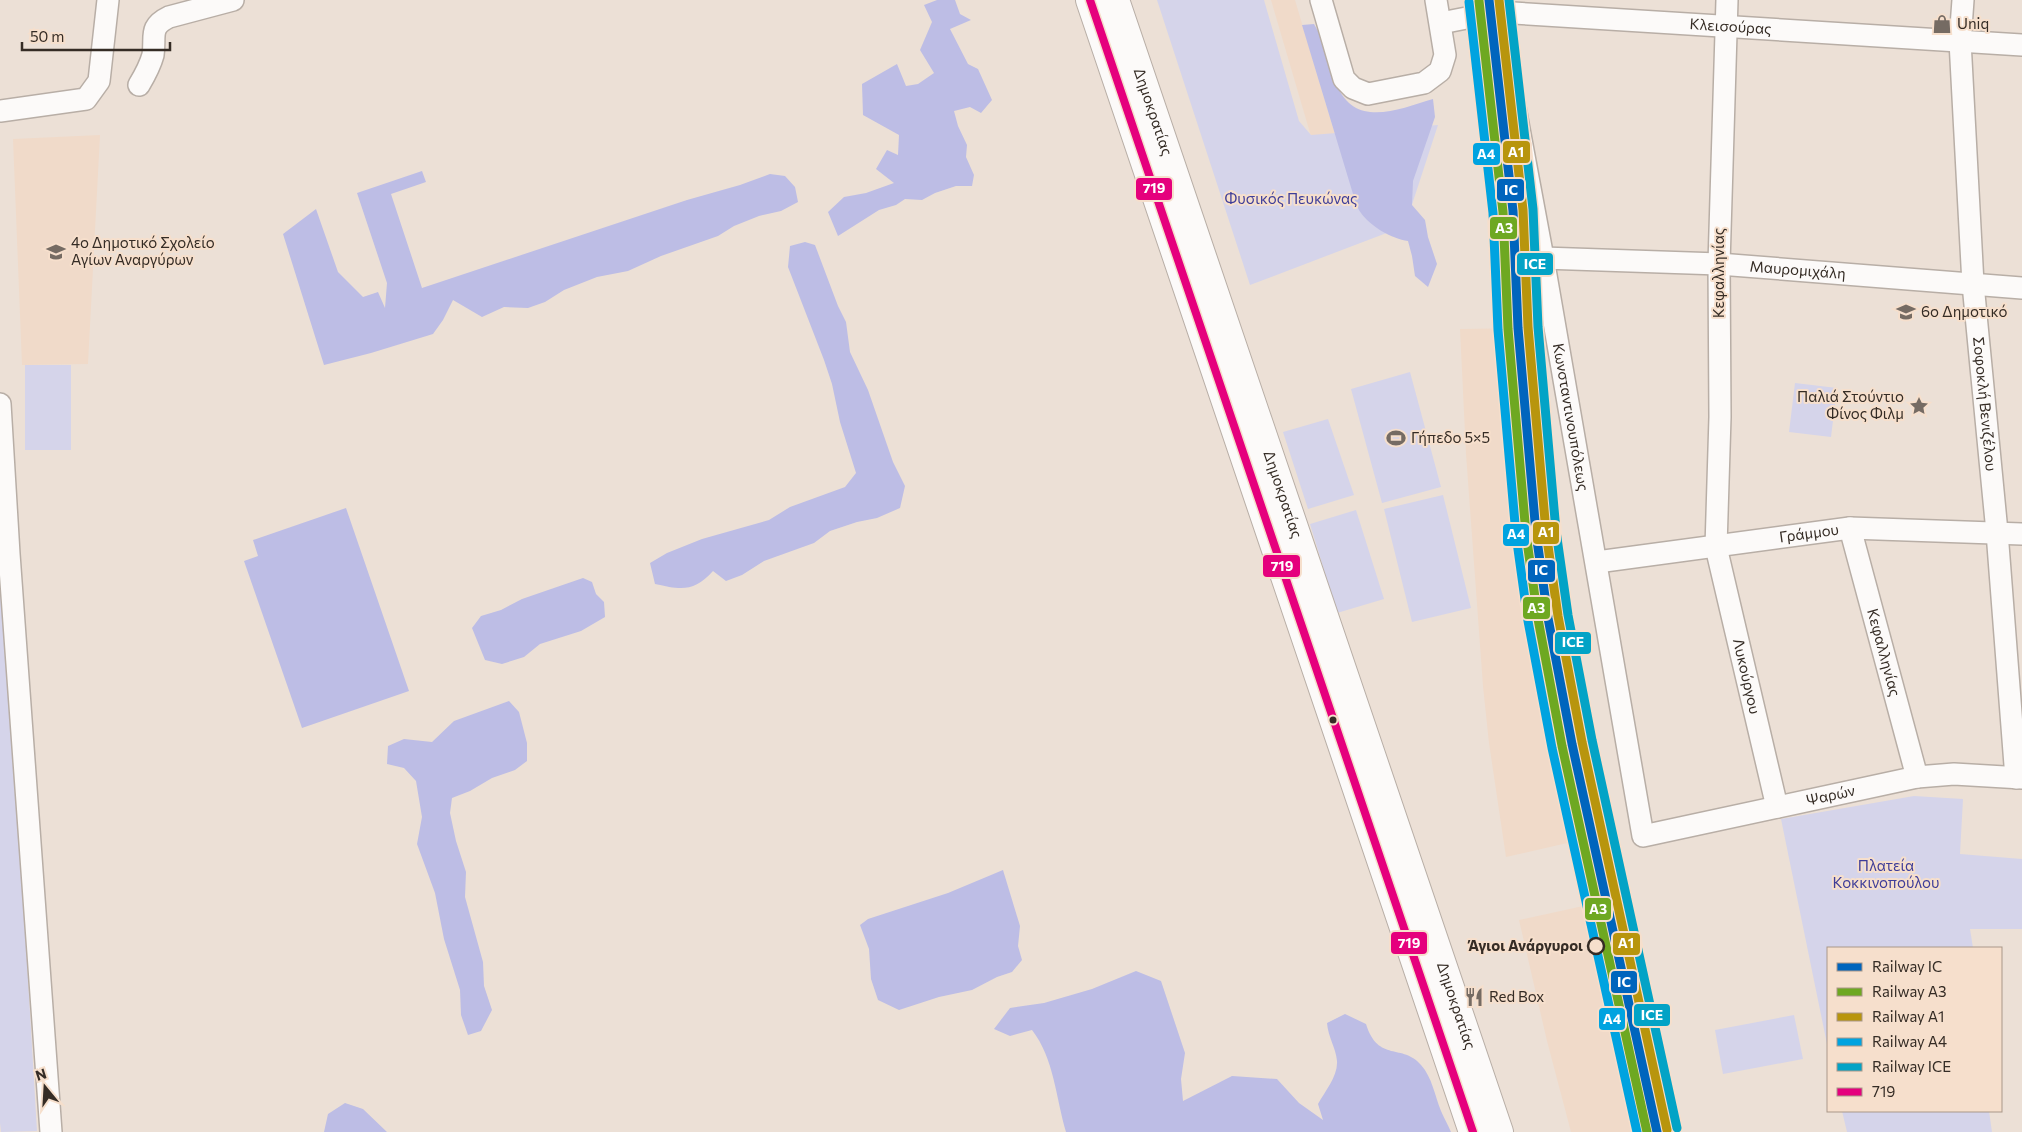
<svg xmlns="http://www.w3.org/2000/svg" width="2022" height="1132" font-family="Commissioner,sans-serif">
	<rect width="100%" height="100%" fill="#ece0d6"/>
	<path fill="#f0dac9" d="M1271,0H1295L1353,195L1330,201Z
		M100,135L88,364L22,365L13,139Z
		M1528,328L1536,447L1558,617L1581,742L1602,835L1506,857L1489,743L1483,686L1466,454L1460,329Z
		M1614,895L1640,1015L1665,1132H1571L1547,1041L1519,920L1606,901Z"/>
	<path fill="#d5d4ea" d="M1157,0H1264L1299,121L1311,135L1438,125L1405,226L1250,285Z
		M25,365H71V450H25Z
		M1410,372L1441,487L1382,503L1351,389Z
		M1795,383L1837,388L1831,437L1789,432Z
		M1328,419L1354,495L1308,509L1283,432Z
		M1443,495L1471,608L1412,622L1384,509Z
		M0,506L37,1131L1,1132L0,1123Z
		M1356,510L1384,599L1337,613L1310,524Z
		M1914,796L1963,799L1960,854L2022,859V929H1970L1973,948H1828V1049L1781,819Z
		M1794,1015L1803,1059L1723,1074L1715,1030Z
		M1842,1111H1989L1992,1132H1847Z"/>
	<path fill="#bdbde5" d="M937,0H955L960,14L971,20L950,29L968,64L978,69L992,100L981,113L970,107L954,111L958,126L967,145L966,157L974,175L972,186H956L935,193L922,200L905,199L896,205L879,210L838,236L828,212L844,197L866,193L894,183L876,169L887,150L898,155L899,135L863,115L862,84L897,64L906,86L918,84L934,73L920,50L932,22L924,5Z
		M1314,24C1326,43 1328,64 1337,85C1355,129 1399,109 1433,99L1435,117L1413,181L1412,205L1425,220L1428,237L1437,264L1428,287L1415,276L1412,256L1408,241C1392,239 1370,226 1361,213C1357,208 1355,200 1353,194L1302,25Z
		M422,171L426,182L391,194L422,288L687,200L740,185L770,174L785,176L795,187L798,202L781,211L759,216L734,226L718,236L661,256L628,271L597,277L564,290L545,302L528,308L504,307L482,317L453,300L443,320L433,334L371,353L324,365L283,234L316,209L338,272L363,297L378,292L385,308L387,283L357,193Z
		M805,242L815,245L838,306L846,322L850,352L868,390L893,462L905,486L900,508L877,518L857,522L830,531L814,543L764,561L742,575L726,581L713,571C694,592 682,590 655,584L650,563L667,553L702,539L769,520L790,507L845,487L856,473L840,422L832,384L824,360L788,267L790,246Z
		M346,508L409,691L302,728L244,561L258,556L253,540Z
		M583,578L592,582L596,594L604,602L605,617L581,631L540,644L524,657L502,664L485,660L472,628L481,616L501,610L522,599Z
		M509,701L519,712L527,743V761L515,770L492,778L470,791L452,798L450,813L456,841L466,872L465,897L483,962L484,986L492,1010L481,1031L468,1035L461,1015L460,990L444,939L435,893L417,844L422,817L416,781L404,768L387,764L388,746L404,739L432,742L454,721Z
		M1003,870L1020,926L1018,946L1022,960L1012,972L997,977L972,990L939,997L899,1010L878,1000L871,979L869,949L860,925L868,919L948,893Z
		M1136,971L1161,981L1185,1053L1181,1079L1183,1101L1232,1076L1277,1079L1299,1103L1323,1120L1318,1104C1325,1091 1338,1076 1337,1061C1336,1048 1328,1037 1327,1023L1345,1014L1366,1024C1378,1063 1403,1043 1421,1065C1432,1077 1435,1096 1441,1111C1444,1118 1448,1125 1451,1132H1066C1056,1098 1054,1058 1032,1030L1010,1036L994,1029L1010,1008L1044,1003L1092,989Z
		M345,1103L363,1109L387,1132H324L328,1114Z"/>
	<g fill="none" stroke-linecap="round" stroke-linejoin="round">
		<g stroke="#b8aea6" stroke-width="24">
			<g id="street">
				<path d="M1321,0L1344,79L1353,88L1368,94L1424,83L1440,71L1445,55L1436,0"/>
				<path id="s1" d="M1495,0L1543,258L1643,836L1917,777L1954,774L2022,778"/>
				<path id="s2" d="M1727,0L1719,264L1720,417L1716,547L1777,807"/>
				<path id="s3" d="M1963,0L1960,41L1973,284L1997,532L2016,778"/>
				<path id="s4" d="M1441,23L1497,12L2022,45"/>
				<path d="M139,85C145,75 150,66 153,55C156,37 148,27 169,17L233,0"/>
				<path d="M0,111L86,99L99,81L108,0"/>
				<path id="s5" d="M1543,258L1719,264L2022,288"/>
				<path d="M0,404L9,554L51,1132"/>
				<path id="s6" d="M1850,528L1917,777"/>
				<path id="s7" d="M1597,562L1850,528L2022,534"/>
			</g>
		</g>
		<g stroke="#b8aea6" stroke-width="30">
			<g id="primary">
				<path d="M1090,0L1473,1132"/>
				<path id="s8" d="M1115,0L1499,1132"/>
			</g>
		</g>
		<use href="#street" stroke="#fcfaf9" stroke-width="21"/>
		<use href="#primary" stroke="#fcfaf9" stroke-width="28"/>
		<g stroke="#f6dfcc" stroke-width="11">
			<path id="bus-1" d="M1090,0L1473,1132"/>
		</g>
		<use href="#bus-1" stroke="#e5007d" stroke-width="8"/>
		<g stroke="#f6dfcc" stroke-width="12">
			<path id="rail-1" d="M1489,0L1513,211L1518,328L1536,533L1548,618L1572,744L1657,1132"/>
		</g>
		<g stroke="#f6dfcc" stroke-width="12">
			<path id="rail-2" d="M1479,1L1503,212L1508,329L1526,534L1538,619L1562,746L1647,1132"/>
		</g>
		<g stroke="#f6dfcc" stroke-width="12">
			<path id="rail-3" d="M1499,0L1523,210L1528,327L1546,532L1558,616L1582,742L1667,1130"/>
		</g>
		<g stroke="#f6dfcc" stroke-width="12">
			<path id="rail-4" d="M1469,2L1493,213L1498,330L1516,535L1528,621L1552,748L1637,1132"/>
		</g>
		<g stroke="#f6dfcc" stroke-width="12">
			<path id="rail-5" d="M1509,0L1533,209L1538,327L1556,531L1568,615L1592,740L1677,1128"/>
		</g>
		<use href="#rail-1" stroke="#0065bd" stroke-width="9"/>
		<use href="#rail-2" stroke="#6ea821" stroke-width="9"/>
		<use href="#rail-3" stroke="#b8950d" stroke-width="9"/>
		<use href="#rail-4" stroke="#00a3e0" stroke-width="9"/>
		<use href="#rail-5" stroke="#03a3c6" stroke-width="9"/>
	</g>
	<defs>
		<g id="shop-bare" transform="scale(1.5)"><path d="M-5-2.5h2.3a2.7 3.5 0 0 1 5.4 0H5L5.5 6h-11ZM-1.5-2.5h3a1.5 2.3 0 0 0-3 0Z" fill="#756b63" stroke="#f6dfcc" stroke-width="2.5" paint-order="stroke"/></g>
		<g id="school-bare" transform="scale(1.5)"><path d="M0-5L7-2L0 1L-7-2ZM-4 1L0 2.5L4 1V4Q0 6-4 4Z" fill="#756b63" stroke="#f6dfcc" stroke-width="2.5" paint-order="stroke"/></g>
		<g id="sight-bare" transform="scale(1.5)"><path d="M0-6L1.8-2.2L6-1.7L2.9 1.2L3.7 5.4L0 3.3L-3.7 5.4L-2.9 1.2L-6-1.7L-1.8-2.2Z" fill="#756b63" stroke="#f6dfcc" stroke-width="2.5" paint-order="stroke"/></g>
		<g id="stadium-bare" transform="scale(1.5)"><path d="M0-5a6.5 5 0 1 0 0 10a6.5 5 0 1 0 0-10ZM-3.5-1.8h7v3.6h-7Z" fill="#756b63" stroke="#f6dfcc" stroke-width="2.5" paint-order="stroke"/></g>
		<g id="restaurant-bare" transform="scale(1.5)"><path d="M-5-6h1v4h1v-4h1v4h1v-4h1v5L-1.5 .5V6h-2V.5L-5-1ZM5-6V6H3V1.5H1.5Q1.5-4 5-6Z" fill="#756b63" stroke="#f6dfcc" stroke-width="2.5" paint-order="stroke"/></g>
	</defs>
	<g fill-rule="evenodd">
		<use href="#shop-bare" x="1942" y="24"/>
		<use href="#school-bare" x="56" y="252"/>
		<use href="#school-bare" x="1906" y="312"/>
		<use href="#sight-bare" x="1919" y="406"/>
		<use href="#stadium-bare" x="1396" y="438"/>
		<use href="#restaurant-bare" x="1474" y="997"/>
	</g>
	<circle fill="#352c25" stroke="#f6dfcc" stroke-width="2" cx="1333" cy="720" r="4.5"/>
	<circle fill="#f6dfcc" stroke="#352c25" stroke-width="2.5" cx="1596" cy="946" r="8"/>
	<g text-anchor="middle" stroke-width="4" stroke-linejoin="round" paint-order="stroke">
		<g font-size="15" fill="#352c25" stroke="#f6dfcc" text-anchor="start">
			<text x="1957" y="29">Uniq</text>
			<text x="71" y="248">4ο Δημοτικό Σχολείο<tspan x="71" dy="17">Αγίων Αναργύρων</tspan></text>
			<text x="1921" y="317">6ο Δημοτικό</text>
			<text x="1904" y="402" text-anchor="end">Παλιά Στούντιο<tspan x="1904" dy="17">Φίνος Φιλμ</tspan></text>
			<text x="1411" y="443">Γήπεδο 5×5</text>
			<text x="1489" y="1002">Red Box</text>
		</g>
		<g font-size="15" fill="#352c25" stroke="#f6dfcc">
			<text dy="5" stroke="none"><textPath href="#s4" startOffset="291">Κλεισούρας</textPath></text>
			<text dy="5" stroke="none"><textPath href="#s8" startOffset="118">Δημοκρατίας</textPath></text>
			<text dy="5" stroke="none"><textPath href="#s5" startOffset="255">Μαυρομιχάλη</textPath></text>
			<text transform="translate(1719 273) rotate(-90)" y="5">Κεφαλληνίας</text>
			<text dy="5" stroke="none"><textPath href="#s3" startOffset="405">Σοφοκλή Βενιζέλου</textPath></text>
			<text dy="5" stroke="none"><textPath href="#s1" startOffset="424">Κωνσταντινουπόλεως</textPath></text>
			<text dy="5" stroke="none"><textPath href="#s8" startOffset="522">Δημοκρατίας</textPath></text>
			<text dy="5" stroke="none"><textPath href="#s7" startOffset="214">Γράμμου</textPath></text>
			<text dy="5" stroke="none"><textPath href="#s6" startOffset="129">Κεφαλληνίας</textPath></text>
			<text dy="5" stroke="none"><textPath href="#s2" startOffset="680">Λυκούργου</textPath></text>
			<text dy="5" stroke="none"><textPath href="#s1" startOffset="1041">Ψαρών</textPath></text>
			<text dy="5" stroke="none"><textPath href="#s8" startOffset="1062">Δημοκρατίας</textPath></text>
		</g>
		<g font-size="15" fill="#3e3d99" stroke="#f6dfcc">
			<text x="1291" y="204">Φυσικός Πευκώνας</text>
			<text x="1886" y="871">Πλατεία<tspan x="1886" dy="17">Κοκκινοπούλου</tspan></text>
		</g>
		<g font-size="15" font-weight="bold" fill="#352c25" stroke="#f6dfcc" text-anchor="end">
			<text x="1583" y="951">Άγιοι Ανάργυροι</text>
		</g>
	</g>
	<g stroke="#f6dfcc" stroke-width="2">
		<rect x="1502" y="140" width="29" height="24" rx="5" fill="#b8950d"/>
		<rect x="1472" y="142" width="29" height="24" rx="5" fill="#00a3e0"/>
		<rect x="1135" y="177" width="38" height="24" rx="5" fill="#e5007d"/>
		<rect x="1496" y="178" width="29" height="24" rx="5" fill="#0065bd"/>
		<rect x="1489" y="216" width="29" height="24" rx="5" fill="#6ea821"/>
		<rect x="1516" y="252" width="38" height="24" rx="5" fill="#03a3c6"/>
		<rect x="1532" y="521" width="28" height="24" rx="5" fill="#b8950d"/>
		<rect x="1502" y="523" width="28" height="24" rx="5" fill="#00a3e0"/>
		<rect x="1262" y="554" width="39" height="24" rx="5" fill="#e5007d"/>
		<rect x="1527" y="559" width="29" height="24" rx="5" fill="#0065bd"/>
		<rect x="1522" y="596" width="29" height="24" rx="5" fill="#6ea821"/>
		<rect x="1554" y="631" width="38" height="24" rx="5" fill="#03a3c6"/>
		<rect x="1584" y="897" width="28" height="24" rx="5" fill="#6ea821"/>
		<rect x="1390" y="931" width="38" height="24" rx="5" fill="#e5007d"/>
		<rect x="1612" y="932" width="29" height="24" rx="5" fill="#b8950d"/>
		<rect x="1610" y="970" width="28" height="24" rx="5" fill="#0065bd"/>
		<rect x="1633" y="1003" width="38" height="24" rx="5" fill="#03a3c6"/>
		<rect x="1598" y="1007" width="28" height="24" rx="5" fill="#00a3e0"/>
	</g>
	<g font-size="14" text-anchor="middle" font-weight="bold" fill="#fff">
		<text x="1516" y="157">A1</text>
		<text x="1486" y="159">A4</text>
		<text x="1154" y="193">719</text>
		<text x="1511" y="195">IC</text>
		<text x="1504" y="233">A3</text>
		<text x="1535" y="269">ICE</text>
		<text x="1546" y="537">A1</text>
		<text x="1516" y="539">A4</text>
		<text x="1282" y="571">719</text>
		<text x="1541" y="575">IC</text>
		<text x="1536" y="613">A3</text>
		<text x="1573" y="647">ICE</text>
		<text x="1598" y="914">A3</text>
		<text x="1409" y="948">719</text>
		<text x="1626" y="948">A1</text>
		<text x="1624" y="987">IC</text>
		<text x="1652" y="1020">ICE</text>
		<text x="1612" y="1024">A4</text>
	</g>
	<rect x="1827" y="947" width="175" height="165" fill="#f6dfcc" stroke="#a99789"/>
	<rect x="1837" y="963" width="25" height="8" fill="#0065bd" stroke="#a99789"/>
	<text x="1872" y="972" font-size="15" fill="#352c25">Railway IC</text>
	<rect x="1837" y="988" width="25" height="8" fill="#6ea821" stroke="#a99789"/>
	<text x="1872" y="997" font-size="15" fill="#352c25">Railway A3</text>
	<rect x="1837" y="1013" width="25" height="8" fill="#b8950d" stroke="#a99789"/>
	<text x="1872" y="1022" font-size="15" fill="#352c25">Railway A1</text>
	<rect x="1837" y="1038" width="25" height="8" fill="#00a3e0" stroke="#a99789"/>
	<text x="1872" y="1047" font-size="15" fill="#352c25">Railway A4</text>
	<rect x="1837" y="1063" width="25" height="8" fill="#03a3c6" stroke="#a99789"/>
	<text x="1872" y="1072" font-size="15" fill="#352c25">Railway ICE</text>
	<rect x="1837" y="1088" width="25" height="8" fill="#e5007d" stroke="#a99789"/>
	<text x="1872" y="1097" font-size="15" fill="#352c25">719</text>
	<g transform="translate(45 1087) rotate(342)" stroke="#f6dfcc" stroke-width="4" paint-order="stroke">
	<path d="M0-4L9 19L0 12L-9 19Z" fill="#352c25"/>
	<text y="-8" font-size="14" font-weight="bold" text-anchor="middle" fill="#352c25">N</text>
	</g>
	<path d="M22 42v8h148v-8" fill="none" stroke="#352c25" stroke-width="2.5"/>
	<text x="30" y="42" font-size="15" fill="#352c25" stroke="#f6dfcc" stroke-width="4" paint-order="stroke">50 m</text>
</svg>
